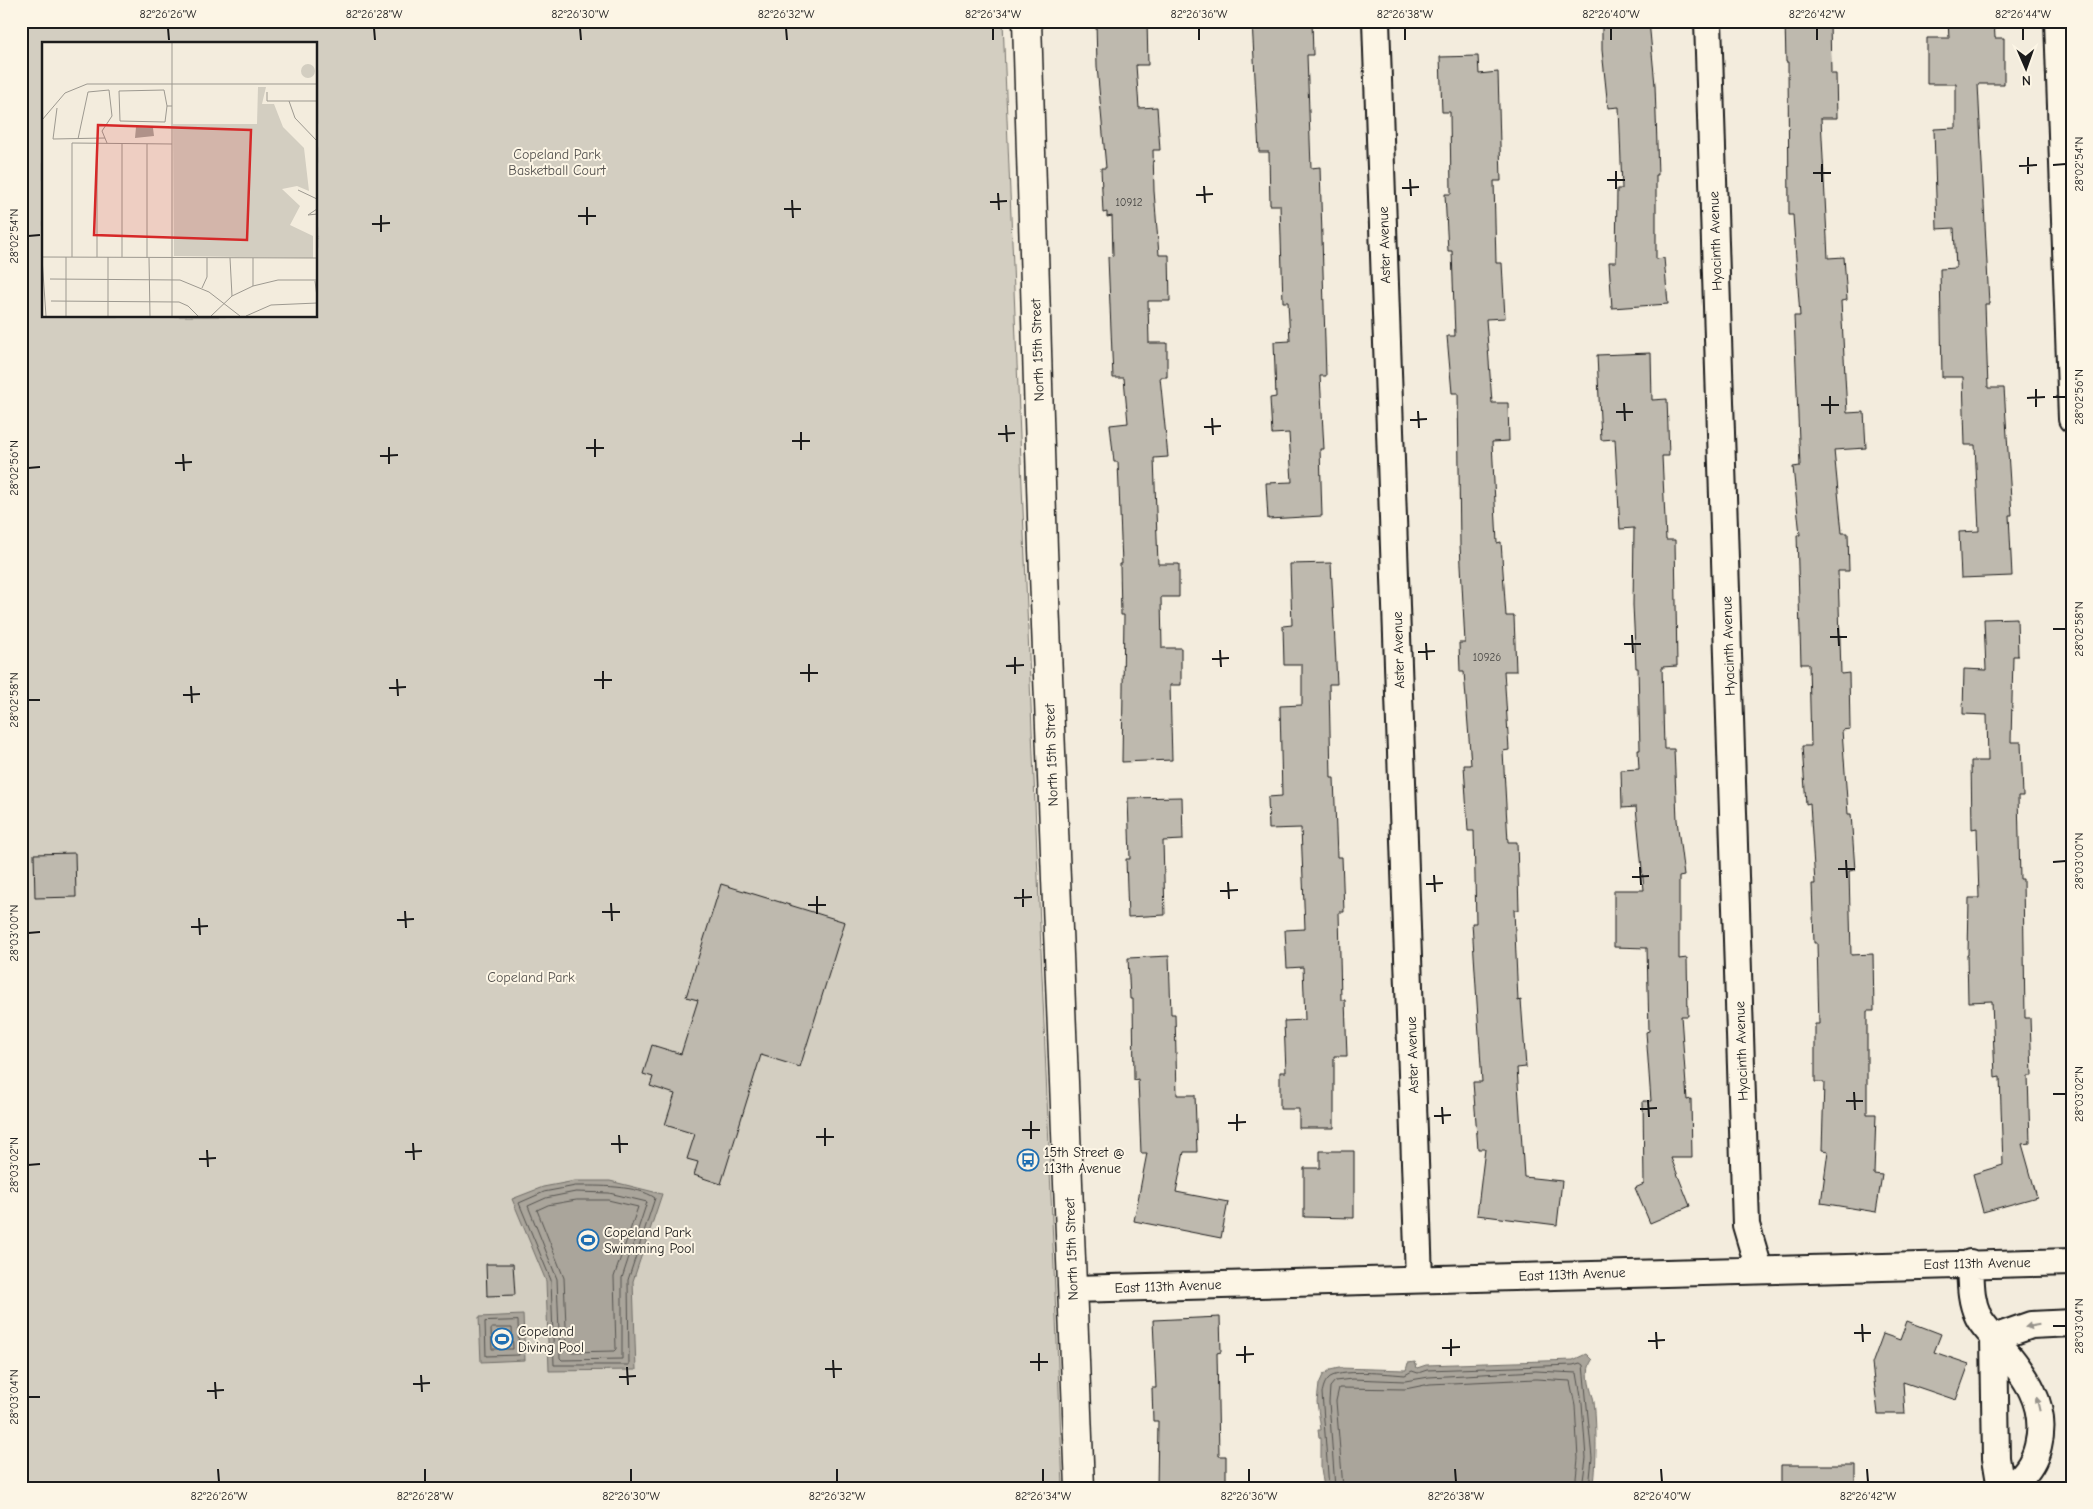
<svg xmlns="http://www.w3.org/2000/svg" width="2093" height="1509" font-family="'Comic Neue',sans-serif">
	<rect width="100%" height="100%" fill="#f3ecdd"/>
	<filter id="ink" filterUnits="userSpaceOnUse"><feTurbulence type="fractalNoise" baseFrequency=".02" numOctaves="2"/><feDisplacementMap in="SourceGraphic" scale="10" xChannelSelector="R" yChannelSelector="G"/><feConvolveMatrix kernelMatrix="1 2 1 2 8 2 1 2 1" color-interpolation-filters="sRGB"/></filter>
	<g filter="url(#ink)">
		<path fill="#d3cec1" stroke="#78756e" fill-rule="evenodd" d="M21,21H1003L1063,1488H21ZM44,44H316V316H44Z"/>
		<path fill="#aaa59b" stroke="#716e68" d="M575,1181H610L662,1194L633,1281L636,1370L549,1371L546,1281L512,1199L543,1187Z
			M523,1315L525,1360L481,1362L479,1317Z
			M1586,1354L1592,1360C1585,1370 1589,1386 1593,1397C1597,1410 1597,1475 1593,1488H1324L1321,1468V1438L1319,1437L1318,1430H1321L1317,1402L1319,1384L1323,1375L1330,1370L1339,1368L1406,1370L1408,1363L1415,1362L1417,1368L1426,1365L1573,1360Z"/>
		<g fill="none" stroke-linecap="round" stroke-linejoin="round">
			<path stroke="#55534f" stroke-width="1" d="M576,1186C597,1186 638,1185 655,1198L628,1280L629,1365H554L551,1280L519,1203L544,1192Z
				M576,1192L609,1193L647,1202L622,1278V1359L562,1360L560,1358L557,1279L528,1206L546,1198Z
				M577,1200H608L638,1207L614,1277L616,1349L614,1351L570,1352L567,1350L564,1278L537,1210L548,1205Z
				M518,1321L519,1355L486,1356L485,1322Z
				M493,1328H512L513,1349H492L491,1330Z
				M1329,1488L1322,1393C1323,1389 1324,1383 1328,1379C1336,1368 1391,1374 1405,1375L1412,1371L1418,1373L1427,1370L1573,1365L1580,1363L1583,1365L1592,1458L1589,1488
				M1335,1488L1329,1402L1330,1387L1335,1381L1352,1379L1405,1381L1429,1377L1536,1371L1577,1373L1582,1403L1586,1458L1582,1488
				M1343,1488L1336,1401L1339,1388L1405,1389L1430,1384L1536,1379L1570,1381L1575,1405L1578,1459L1575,1488"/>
		</g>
		<path fill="#beb9ae" stroke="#1c1c1c" d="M1096,21H1147L1148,65H1136L1139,108L1157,107L1160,150H1153L1154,191L1159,255H1169L1170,301H1148L1149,343H1167V377H1160L1168,457L1154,458L1158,564H1179V597H1161L1162,648H1181V685H1170L1172,760L1122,762L1124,615H1121L1120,564H1122L1118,462H1114L1110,425L1128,423L1124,378H1113L1108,257L1113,256L1112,216L1107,217V212L1103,213L1101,168H1106L1097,66Z
			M1252,21H1312L1313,55H1307L1311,168L1320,167L1326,376H1320L1324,449H1320L1322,516L1268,519L1266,483L1292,482L1289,433L1272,434L1270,398L1276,397L1274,342L1290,341L1288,302H1283L1280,205H1270L1269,152H1259Z
			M1602,21H1649L1655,85L1658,175H1656V259L1664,258L1668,304L1612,308L1609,262H1616L1617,189H1622L1619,107L1608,108L1602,50Z
			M1785,21H1830L1831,74H1836L1837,118H1821L1828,258L1844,257L1847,300L1841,301L1847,413L1864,412L1866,448L1834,450L1842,533H1848L1849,571H1838L1841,674L1849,673L1850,729L1842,730L1848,814H1851L1855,870L1849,871L1851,955L1873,954L1874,1011H1867V1114H1876L1874,1174L1882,1175L1876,1212L1821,1203L1828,1151L1822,1150L1824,1082H1815V1024H1819L1817,943H1814L1812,884H1815L1810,803L1806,804L1802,746H1811L1809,664H1801L1797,535H1800L1793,467L1800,466L1794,316H1800L1793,215H1789L1788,62H1786Z
			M1948,21H1994L1995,38H2004V84H1978L1989,304H1985L1988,388H2004L2012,515H2009L2012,576L1961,578L1959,532L1979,531L1975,445H1965L1963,377H1942L1940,269L1956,268L1954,228L1937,229L1934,129L1956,128V84H1927V38H1949Z
			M1478,56L1479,74L1498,72L1501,181H1494L1496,263H1502L1505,318L1486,319L1492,403H1508L1509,441L1492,442L1497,543L1501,542L1506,616H1514L1516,671H1504L1509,750L1503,751L1508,842H1517L1519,910H1514L1518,1001L1521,1000L1526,1067L1517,1068L1524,1177L1562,1181L1557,1225L1477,1215L1485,1149H1478L1473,1082H1482L1472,923H1476L1474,831H1468L1464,765H1471L1464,672H1460L1459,643H1465L1460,545L1458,393H1452L1447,336H1455L1452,251H1448L1445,194H1451L1450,112H1442L1440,57Z
			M1651,353L1652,400L1667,399L1669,456H1662L1666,540H1675L1677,666L1662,667L1664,749H1674L1677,820L1684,876L1679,877V959L1687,958L1688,1016H1681L1687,1100L1691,1099L1692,1158H1671L1690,1206L1650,1223L1635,1188L1644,1184L1643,1101H1651L1646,1032L1649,1031L1647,948L1614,947V890H1644L1636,807L1622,808L1621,770L1639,769L1638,750H1640L1638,668H1636L1633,605L1634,528L1620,529L1615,439L1601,440L1597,355Z
			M1331,563L1337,684H1329L1331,778H1334L1337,857H1342L1344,912H1339L1341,1000H1345L1347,1056H1334V1128H1299V1109H1280V1072H1286L1284,1021L1305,1020L1303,967L1287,968L1285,930L1305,929L1301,828L1269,829L1268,797L1282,796L1280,706L1302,705V665H1284L1283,626L1292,625L1290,564Z
			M2017,618L2018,656H2013L2011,742H2021L2023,796H2018L2020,879H2023L2025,1018H2030L2032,1076H2028L2030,1143L2022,1144L2037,1197L1983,1212L1973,1174L2003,1165L2000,1077L1995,1078L1992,1001L1968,1002L1967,955H1968L1969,898H1979L1977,828L1972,829L1971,761H1988L1987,715L1963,714L1964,669L1986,670L1984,619Z
			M1182,797L1183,840L1163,841L1165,915L1128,917L1126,859H1130L1128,798Z
			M75,853L76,897L35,898L34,854Z
			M721,884L845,922L800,1067L761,1055L721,1184L694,1175L698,1162L687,1159L695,1134L665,1125L675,1094L650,1086L653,1077L643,1074L652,1045L681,1054L698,1000L686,997Z
			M1169,956L1171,1014H1175L1177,1095H1195L1197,1152H1184L1176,1192L1228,1202L1221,1238L1134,1221L1147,1153H1141L1138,1079L1134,1080L1133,999H1130L1128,958Z
			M1320,1151H1354V1218L1304,1217V1168H1320Z
			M486,1264H513L515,1295L487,1296Z
			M1220,1317L1221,1352L1217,1353L1219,1456H1226V1488H1157L1158,1421H1153L1152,1388H1156L1153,1320Z
			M1907,1321L1941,1334L1934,1352L1969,1364L1956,1400L1903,1382L1905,1414H1878L1872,1364L1883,1334L1900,1340Z
			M1781,1465H1855V1488H1781Z"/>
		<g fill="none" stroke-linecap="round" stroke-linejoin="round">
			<g stroke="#1c1c1c" stroke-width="30">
				<path id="minor" d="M1376,21L1419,1279
					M1708,21L1746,1225L1759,1269
					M2058,21L2072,419
					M1970,1263C1971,1281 1970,1299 1978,1316C1982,1325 1990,1332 1996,1340C2022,1372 2049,1402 2038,1446C2034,1464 2023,1478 2007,1488
					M1073,1289L2072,1262
					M1994,1338L1996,1458L2001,1488
					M1994,1338L2031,1325L2072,1323"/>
			</g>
			<g stroke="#1c1c1c" stroke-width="31">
				<path id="tertiary" d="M1027,21L1043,549L1080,1488"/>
			</g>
			<use href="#minor" stroke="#fcf5e5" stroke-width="26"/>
			<use href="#tertiary" stroke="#fcf5e5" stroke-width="28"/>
		</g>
		<defs><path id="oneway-solid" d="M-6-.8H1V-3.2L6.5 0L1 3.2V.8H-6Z" transform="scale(1.25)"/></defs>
		<g fill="#97938b">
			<use href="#oneway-solid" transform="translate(2032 1326) rotate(170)"/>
			<use href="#oneway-solid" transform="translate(2038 1404) rotate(-103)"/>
		</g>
	</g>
	<path fill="none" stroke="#1c1c1c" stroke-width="2" d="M168,28L169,40M374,28L375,40M580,28L581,40M786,28L787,40M993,28V40M1199,28V40M1405,28V40M1611,28V40M1817,28V40M2023,28V40M2028,157V174M1822,164V182M2053,165L2066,164M2019,166L2037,165M1616,171V189M1813,173H1831M1410,179L1411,196M1607,180H1625M1204,186L1205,203M1402,188L1419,187M998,193L999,210M1196,195L1213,194M792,200L793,218M990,202L1007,201M587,207V225M784,209H801M381,215V232M578,216H596M372,224L390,223M28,236L40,235M2036,389V407M1830,396V414M2053,397H2066M2027,398L2045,397M1624,403L1625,421M1821,405H1839M1418,411L1419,428M1616,412H1633M1212,418L1213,435M1410,420L1427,419M1006,425L1007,442M1204,427L1221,426M801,432V450M998,434L1015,433M595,439V457M792,441H810M389,447V464M586,448H604M183,454L184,471M380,456L398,455M175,463L192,462M28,468L40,467M1838,628L1839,646M2053,629H2066M1632,635L1633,653M1830,637H1847M1426,643L1427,660M1624,644H1641M1220,650L1221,667M1418,652L1435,651M1015,657V674M1212,659L1229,658M809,664V682M1006,666L1024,665M603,671V689M800,673H818M397,679L398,696M594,680H612M191,686L192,703M389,688L406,687M183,695L200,694M28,700H40M1846,860L1847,878M2053,862L2066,861M1640,867L1641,885M1838,869H1855M1434,875L1435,892M1632,877L1649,876M1228,882L1229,899M1426,884L1443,883M1023,889V907M1220,891L1238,890M817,896V914M1014,898L1032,897M611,903L612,921M808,905H826M405,911L406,928M602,912H620M199,918L200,935M397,920L414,919M191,927L208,926M28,933L40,932M1854,1092L1855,1110M2053,1094H2066M1648,1100L1649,1117M1846,1101H1863M1442,1107L1443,1124M1640,1109L1657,1108M1237,1114V1131M1434,1116L1451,1115M1031,1121V1139M1228,1123L1246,1122M825,1128V1146M1022,1130H1040M619,1135L620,1153M816,1137H834M413,1143L414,1160M611,1144H628M207,1150L208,1167M405,1152L422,1151M199,1159L216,1158M28,1165L40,1164M1862,1324L1863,1342M2053,1326H2066M1656,1332L1657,1349M1854,1333H1871M1451,1339V1356M1648,1341L1665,1340M1245,1346V1363M1442,1348L1460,1347M1039,1353V1371M1236,1355L1254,1354M833,1360L834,1378M1030,1362H1048M627,1367L628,1385M825,1369H842M421,1375L422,1392M619,1377L636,1376M215,1382L216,1399M413,1384L430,1383M207,1391L224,1390M28,1397H40M218,1469L219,1482M425,1469V1482M631,1469V1482M837,1469V1482M1043,1469V1482M1249,1469V1482M1455,1469L1456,1482M1661,1469L1662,1482M1867,1469L1868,1482"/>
	<defs>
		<g id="bus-ring" transform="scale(1.125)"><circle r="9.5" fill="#fcf5e5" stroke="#1f6fb2" stroke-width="1.5"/><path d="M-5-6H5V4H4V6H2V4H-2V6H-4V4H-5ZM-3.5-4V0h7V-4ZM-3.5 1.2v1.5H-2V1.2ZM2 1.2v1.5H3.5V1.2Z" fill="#1f6fb2"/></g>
		<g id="stadium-ring" transform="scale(1.125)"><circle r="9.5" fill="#fcf5e5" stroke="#1f6fb2" stroke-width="1.5"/><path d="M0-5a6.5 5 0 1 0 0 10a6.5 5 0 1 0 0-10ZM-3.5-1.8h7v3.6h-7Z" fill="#1f6fb2"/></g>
	</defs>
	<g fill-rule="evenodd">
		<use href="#bus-ring" x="1028" y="1160"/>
		<use href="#stadium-ring" x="588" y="1240"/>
		<use href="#stadium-ring" x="502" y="1339"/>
	</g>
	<g text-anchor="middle" stroke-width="4" stroke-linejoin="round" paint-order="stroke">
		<g font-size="11" fill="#444340">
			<text x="1129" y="206">10912</text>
			<text x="1487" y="661">10926</text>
		</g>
		<g font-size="14" fill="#53514e" stroke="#fcf5e5">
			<text x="557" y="159">Copeland Park<tspan x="557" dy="16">Basketball Court</tspan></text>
			<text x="531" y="982">Copeland Park</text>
		</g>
		<g font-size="14" fill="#1c1c1c" stroke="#fcf5e5">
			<text transform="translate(1715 241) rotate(-92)" y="5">Hyacinth Avenue</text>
			<text transform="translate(1384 245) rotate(-92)" y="5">Aster Avenue</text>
			<text transform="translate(1037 350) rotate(-92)" y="5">North 15th Street</text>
			<text transform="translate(1728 646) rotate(-92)" y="5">Hyacinth Avenue</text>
			<text transform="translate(1398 650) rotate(-92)" y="5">Aster Avenue</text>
			<text transform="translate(1051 755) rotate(-92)" y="5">North 15th Street</text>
			<text transform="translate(1741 1051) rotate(-92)" y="5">Hyacinth Avenue</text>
			<text transform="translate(1412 1055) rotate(-92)" y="5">Aster Avenue</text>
			<text transform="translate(1071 1249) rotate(-92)" y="5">North 15th Street</text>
			<text transform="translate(1977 1263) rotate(-1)" y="5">East 113th Avenue</text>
			<text transform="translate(1572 1274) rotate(-2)" y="5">East 113th Avenue</text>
			<text transform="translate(1168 1286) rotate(-2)" y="5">East 113th Avenue</text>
		</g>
		<g font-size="14" fill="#1c1c1c" stroke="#fcf5e5" text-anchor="start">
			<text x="1044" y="1157">15th Street @<tspan x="1044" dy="16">113th Avenue</tspan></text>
			<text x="604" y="1237">Copeland Park<tspan x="604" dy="16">Swimming Pool</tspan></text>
			<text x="518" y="1336">Copeland<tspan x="518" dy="16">Diving Pool</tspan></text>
		</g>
	</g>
	<g transform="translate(42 42)">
		<rect width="275" height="275" fill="#f3ecdd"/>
		<path d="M259 29a7 7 0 1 1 14 0a7 7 0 1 1-14 0ZM216,45H224L220,62H232L241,85L262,106L267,149L255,144L240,147L258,164L248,183L271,194V216L132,214L131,82H215Z" fill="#d3cec1"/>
		<path d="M94,85L111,86L112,94L93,96Z" fill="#aaa59b"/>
		<path fill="none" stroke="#9d9990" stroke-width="1" d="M225,50V59H275M247,59L253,76L275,99M125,64L123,80L78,79L77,49L122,48L125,64H130M15,66L11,97L63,96M0,78L23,51L45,42H275M36,97L46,50L67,48L70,74L60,89L65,101M55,101V215M80,101V215M256,148L275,157M275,167L266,173L275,172M0,215L275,216M30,215V101L130,102M66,215V274M0,216L4,274M105,216V102M107,216L108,274M188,216L190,254M8,237L138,238L167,250L198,274M273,239L275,255M211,244V216M160,246L165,235V216M9,259L137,260L146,264L156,274M24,274V215M130,274V1M169,274L190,254L211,244L236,238H275M204,274L229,263L275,261"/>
		<path fill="#d62828" fill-opacity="0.15" stroke="#d62828" stroke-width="2.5" d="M56,83L209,88L205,198L52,193Z"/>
		<rect width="275" height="275" fill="none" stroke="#1c1c1c" stroke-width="2.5"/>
	</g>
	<rect width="2093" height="1509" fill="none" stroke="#fcf5e5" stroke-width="55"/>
	<g transform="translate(2026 68) rotate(178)" stroke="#fcf5e5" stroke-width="4" paint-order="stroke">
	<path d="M0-4L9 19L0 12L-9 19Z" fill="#1c1c1c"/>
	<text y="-8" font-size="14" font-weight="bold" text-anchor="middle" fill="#1c1c1c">N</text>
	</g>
	<rect x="28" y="28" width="2038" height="1454" fill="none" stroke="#1c1c1c" stroke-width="2"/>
	<g font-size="12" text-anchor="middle" fill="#1c1c1c">
		<text x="168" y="18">82°26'26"W</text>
		<text x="374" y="18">82°26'28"W</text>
		<text x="580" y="18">82°26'30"W</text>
		<text x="786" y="18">82°26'32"W</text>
		<text x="993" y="18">82°26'34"W</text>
		<text x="1199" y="18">82°26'36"W</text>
		<text x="1405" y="18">82°26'38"W</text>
		<text x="1611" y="18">82°26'40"W</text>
		<text x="1817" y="18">82°26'42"W</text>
		<text x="2023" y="18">82°26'44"W</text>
		<text transform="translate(2079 164) rotate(-90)" y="4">28°02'54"N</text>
		<text transform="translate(14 236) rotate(-90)" y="4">28°02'54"N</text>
		<text transform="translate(2079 397) rotate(-90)" y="4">28°02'56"N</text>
		<text transform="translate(14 468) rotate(-90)" y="4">28°02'56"N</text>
		<text transform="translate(2079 629) rotate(-90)" y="4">28°02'58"N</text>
		<text transform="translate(14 700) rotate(-90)" y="4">28°02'58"N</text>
		<text transform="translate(2079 861) rotate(-90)" y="4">28°03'00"N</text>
		<text transform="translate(14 933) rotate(-90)" y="4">28°03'00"N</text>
		<text transform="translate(2079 1094) rotate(-90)" y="4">28°03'02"N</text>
		<text transform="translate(14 1165) rotate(-90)" y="4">28°03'02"N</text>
		<text transform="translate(2079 1326) rotate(-90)" y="4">28°03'04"N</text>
		<text transform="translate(14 1397) rotate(-90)" y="4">28°03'04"N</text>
		<text x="219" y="1500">82°26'26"W</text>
		<text x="425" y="1500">82°26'28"W</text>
		<text x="631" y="1500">82°26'30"W</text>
		<text x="837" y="1500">82°26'32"W</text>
		<text x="1043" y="1500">82°26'34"W</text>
		<text x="1249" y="1500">82°26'36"W</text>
		<text x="1456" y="1500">82°26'38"W</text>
		<text x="1662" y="1500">82°26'40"W</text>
		<text x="1868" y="1500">82°26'42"W</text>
	</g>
</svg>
